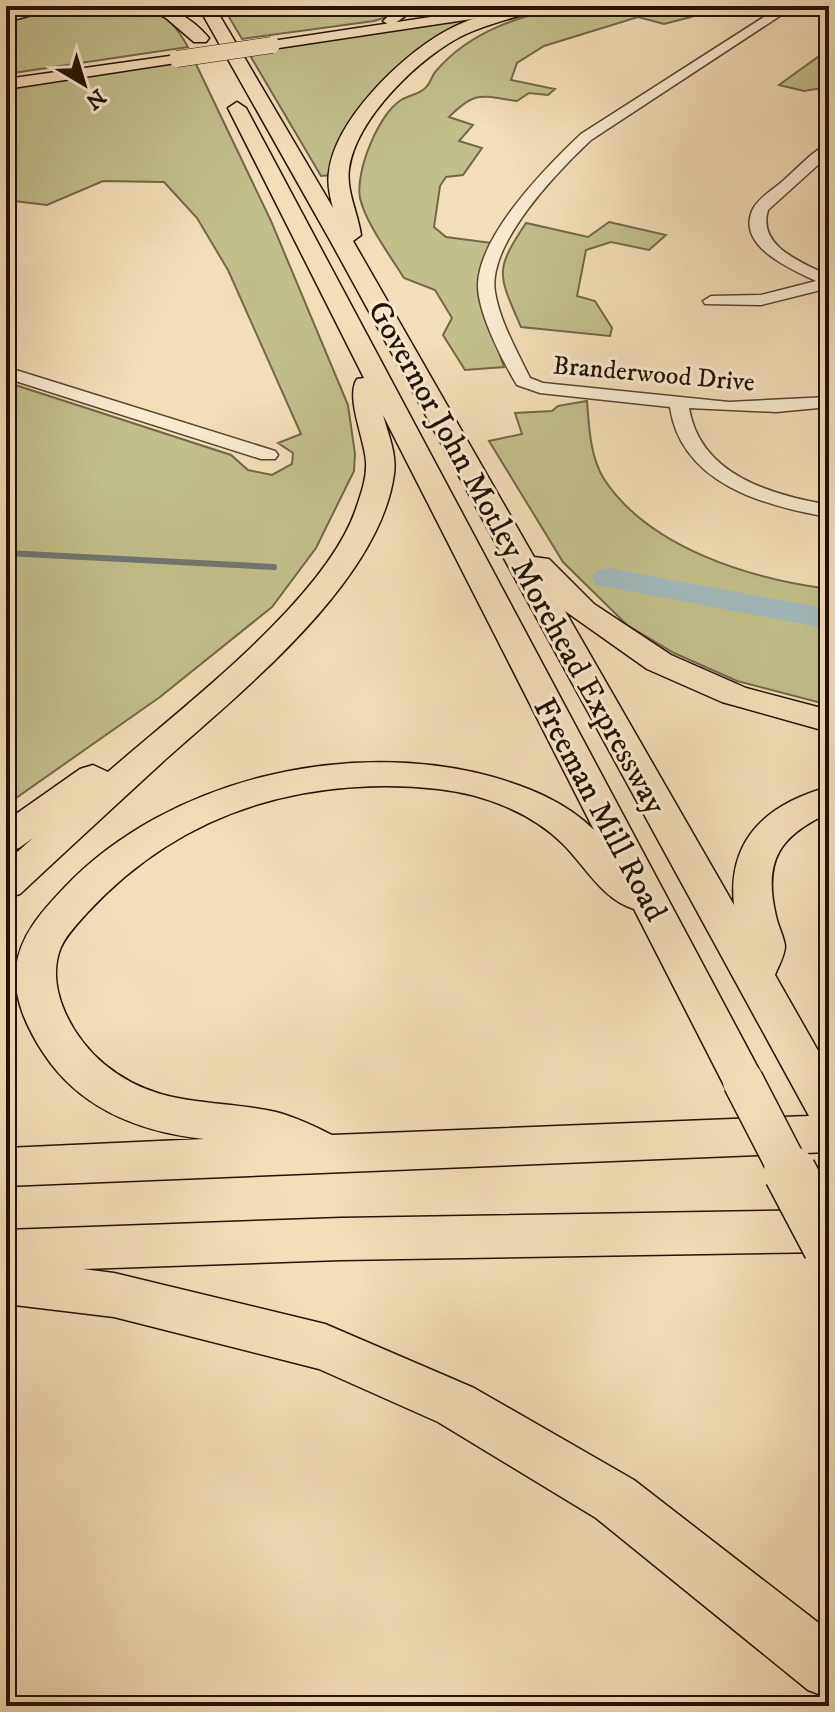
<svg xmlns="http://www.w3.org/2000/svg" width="835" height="1712" font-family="'IM FELL DW Pica',serif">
	<rect width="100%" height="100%" fill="#f2deb7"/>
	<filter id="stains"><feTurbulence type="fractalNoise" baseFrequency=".0025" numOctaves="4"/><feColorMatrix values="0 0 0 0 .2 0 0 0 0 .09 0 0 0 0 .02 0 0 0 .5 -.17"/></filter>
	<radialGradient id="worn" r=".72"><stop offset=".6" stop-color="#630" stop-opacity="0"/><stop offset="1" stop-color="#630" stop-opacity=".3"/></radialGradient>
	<path fill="#c1bf8a" stroke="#726846" stroke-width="2" d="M59,6L148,8C169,16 177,28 188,47L6,74V19Z
		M233,6H395L396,10L393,15L374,21L242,39L229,17Z
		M571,6H713L691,17L664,24L638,17L544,46L517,63L511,80L555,89L548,95L529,93L517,101C481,96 476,90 449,117L473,125L459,141L482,148L463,175L446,177L440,186L434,227L446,237L492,243C469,286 490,324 504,367L465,370L443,335L452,318L435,290L404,278C391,257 365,222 360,198C355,172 378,115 401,100C409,95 422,94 427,86C431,82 432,75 436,71C470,31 521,15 571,6Z
		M489,15L473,22L369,101L331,175L321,176L248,52Z
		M827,37L829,87L804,91L779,85L819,56Z
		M194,60L271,221L348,405L355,454L354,471L316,548L272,607L160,697L6,805V382L231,455L248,470L272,475L292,464L293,453L278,443L301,434L228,270L197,218L164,182L103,181L47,205L6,200V88Z
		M609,222L666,235L649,250L611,242L586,250L577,296L595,301L612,328L610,336L521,327C498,274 494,271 526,223L588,237Z
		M587,401C589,426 590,457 604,479C649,548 751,579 829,589V705L737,681L674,653L627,625L563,562L489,441L522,434L515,413L552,411L558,406Z"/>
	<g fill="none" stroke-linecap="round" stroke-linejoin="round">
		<path stroke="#6f7671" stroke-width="6" d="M6,553L274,567"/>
		<path fill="#a2b9bb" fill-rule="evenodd" d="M608,568L829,609V629L596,585L592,578L596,571Z"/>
		<g stroke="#56452e" stroke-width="3">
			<path id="minor" d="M781,6H795L591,140C558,171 487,244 495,292C500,322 517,351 530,378L543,383L729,402L829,397V407L776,412L689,408C700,475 771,495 829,505V517C763,506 681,483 670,407L540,393L517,385C503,362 478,313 478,286C478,236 546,167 581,134Z
				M829,144V155L768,210C757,247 802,262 829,276V288L761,305L705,304L703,301L711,296L761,295L816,281C791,269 735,246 753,209C759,197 776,188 785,179C798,168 813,150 829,144Z
				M6,367L275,451L278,455L275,459H261L6,378Z"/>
		</g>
		<g stroke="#221201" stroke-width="3">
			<path id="major" d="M503,6H538L531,10L272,49L265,45L272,41Z
				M177,55L184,59L182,62L6,89V79Z"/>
		</g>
		<g stroke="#221201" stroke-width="3">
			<path id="highway" d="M29,6H56L54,9L6,22V12Z
				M141,6C170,6 189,15 209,38L206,42H194L166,18Z
				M198,6H214L333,208C330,197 327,184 329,172C335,120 400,57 444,32C474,15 510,6 544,6L542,9C517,17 490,23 466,34C421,55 356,118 349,169C346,191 358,213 361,235L353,241L534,557L549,559L594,604L671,655L746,688L829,710V732L722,702L647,669L565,611L734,905C727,838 769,803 829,787V813C779,836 763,861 776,916C778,926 784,937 785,946C785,955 778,967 775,975L829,1070V1152L6,1186V1148L204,1139C141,1132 81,1110 44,1054C28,1030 13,999 16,969C19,936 43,910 65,887C168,779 350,737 493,777C530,788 566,802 594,830L383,415C388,434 397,454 394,474C380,581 243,690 167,758C118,803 69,848 20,894L6,898V862L33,838L19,848L6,852V821L80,769L93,765L108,772C181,708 325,600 356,509C361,494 367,478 366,462C365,440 345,397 357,379L364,378L228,108L237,102L246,108L765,1081L758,1093L743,1098L728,1093L634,909C602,899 586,867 563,844C531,812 483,794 438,789C380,782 315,787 259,804C192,824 134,862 87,913C78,923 67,934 61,947C44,988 73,1038 104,1064C158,1109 213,1098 276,1112C295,1117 314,1126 332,1135L809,1116L331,242Z
				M393,6H409L411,12L391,26L383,21L394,11Z
				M829,1210V1252L341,1260L83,1269L114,1273L325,1324L474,1388L634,1480L829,1631V1698L808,1690L596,1518L438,1422L319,1369L114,1317L6,1304V1230L341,1218Z"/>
		</g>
		<use href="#minor" fill="#f7ead0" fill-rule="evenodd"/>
		<use href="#major" fill="#f2deb7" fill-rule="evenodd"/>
		<use href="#highway" fill="#f2deb7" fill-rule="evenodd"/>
		<g stroke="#221201" stroke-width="17" stroke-linecap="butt">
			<path id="major-bridge" d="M177,59L272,45"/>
		</g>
		<g stroke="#221201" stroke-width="43" stroke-linecap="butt">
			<path id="highway-bridge-far1" d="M743,1081L791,1174"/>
		</g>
		<g stroke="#221201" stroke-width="55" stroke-linecap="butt">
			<path id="highway-bridge" d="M790,1172L829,1246"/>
		</g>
		<use href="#major-bridge" stroke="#f2deb7" stroke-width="16"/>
		<use href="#highway-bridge-far1" stroke="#f2deb7" stroke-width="40"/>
		<use href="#highway-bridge" stroke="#f2deb7" stroke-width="52"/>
	</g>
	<g text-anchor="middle" stroke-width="6" stroke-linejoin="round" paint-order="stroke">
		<g font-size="26" fill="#221201" stroke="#f7ead0">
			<text transform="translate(654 373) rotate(5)" y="9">Branderwood Drive</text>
		</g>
		<g font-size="32" fill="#221201" stroke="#f7ead0">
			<text transform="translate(518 557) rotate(61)" y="11">Governor John Motley Morehead Expressway</text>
			<text transform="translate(601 809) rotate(62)" y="11">Freeman Mill Road</text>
		</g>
	</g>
	<rect width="835" height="1712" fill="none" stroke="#f2deb7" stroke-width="32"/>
	<rect x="8" y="8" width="819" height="1696" fill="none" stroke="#221201" stroke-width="4"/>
	<rect x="16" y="16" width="803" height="1680" fill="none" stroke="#221201" stroke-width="2"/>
	<g transform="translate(84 84) rotate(142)" stroke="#f7ead0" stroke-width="6" paint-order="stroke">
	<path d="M0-6L14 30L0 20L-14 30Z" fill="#221201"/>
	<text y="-12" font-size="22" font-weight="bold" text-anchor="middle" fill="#221201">N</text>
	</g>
	<rect width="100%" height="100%" filter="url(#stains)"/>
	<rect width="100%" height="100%" fill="url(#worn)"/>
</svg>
